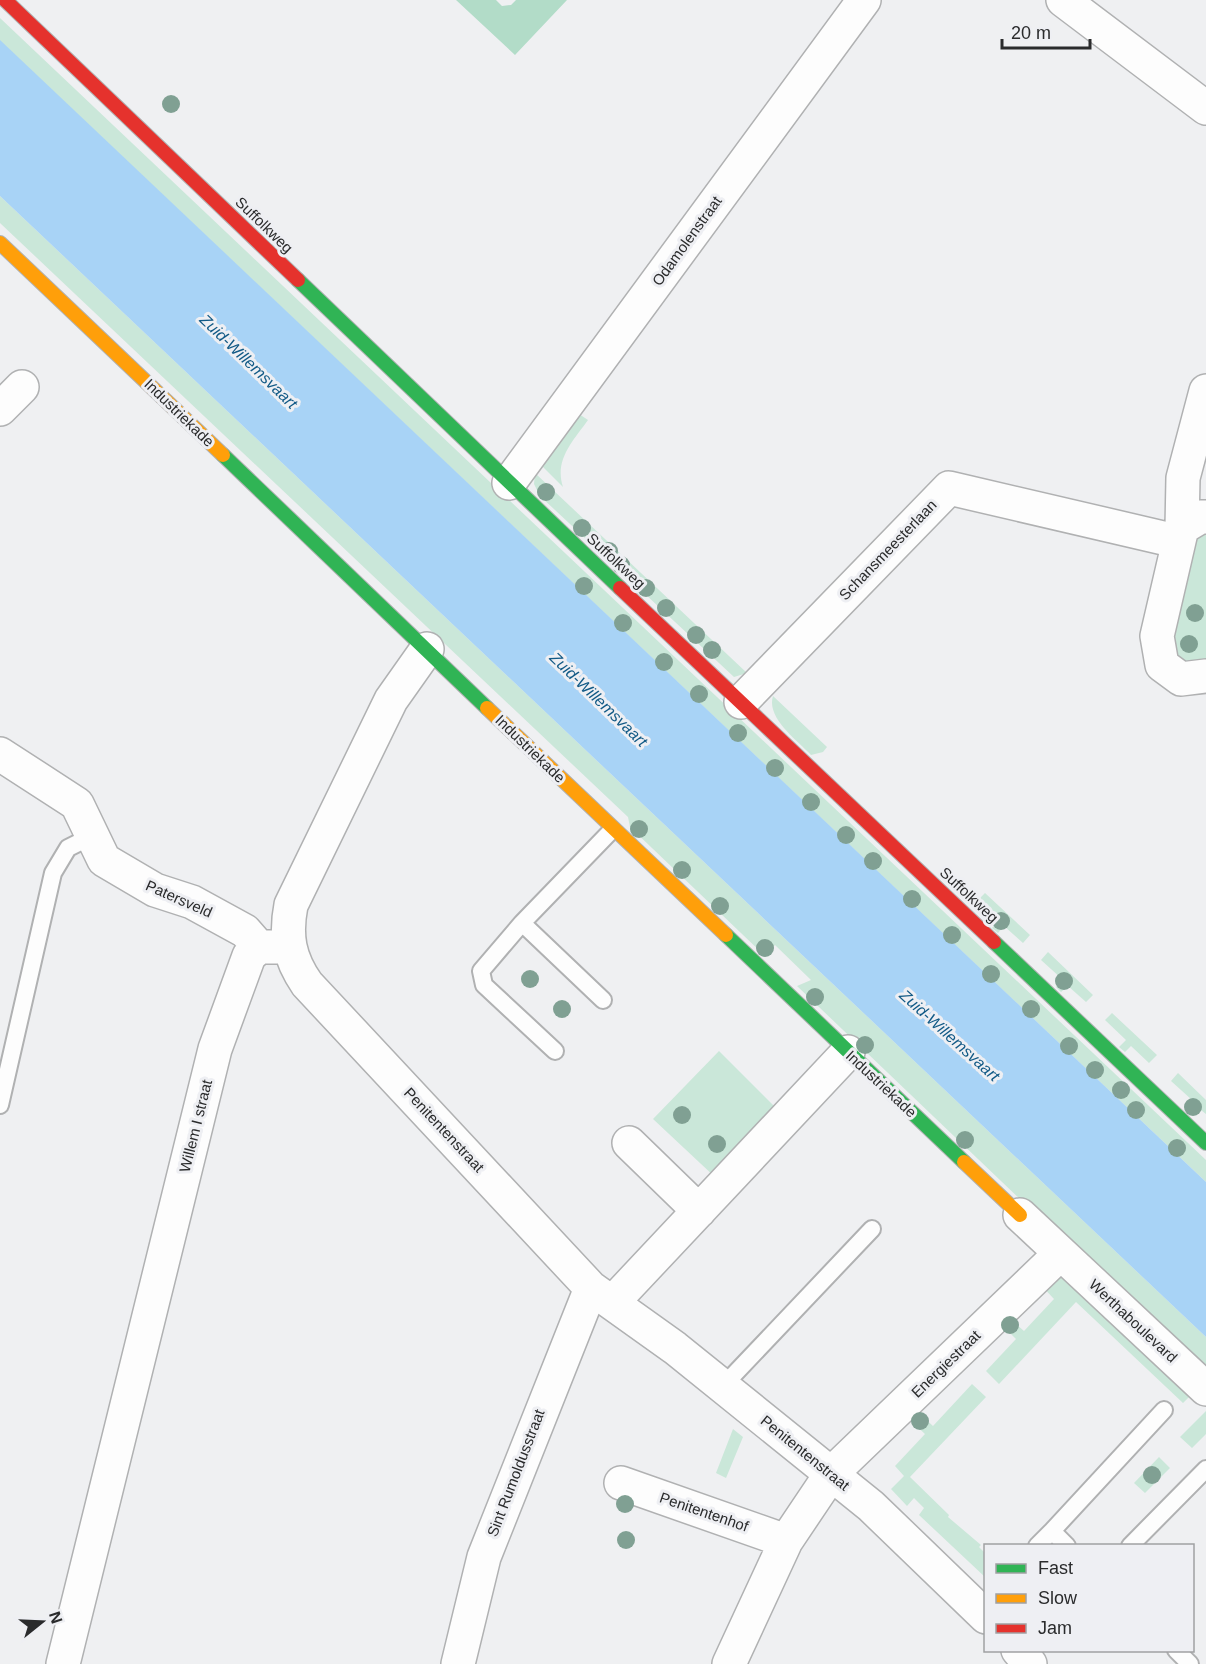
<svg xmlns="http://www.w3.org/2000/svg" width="1206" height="1664" font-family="Helvetica,sans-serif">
	<rect width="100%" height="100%" fill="#eff0f2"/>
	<path fill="#cae7d9" d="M0,18L1206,1160V1182L0,41Z
		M0,196L1206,1337V1377L797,986L811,980L775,945L765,956L630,827L628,817L0,223Z
		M576,412L588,420C573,441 554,460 563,487L539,463Z
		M535,473L747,673L734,677L540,496L534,484Z
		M1206,532V659L1187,664L1174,656L1169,636L1176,631L1190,565L1186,542Z
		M773,696L827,747L823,752L811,755C797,740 766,718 773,696Z
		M985,893L1030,935L1023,943L1004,926L998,933L992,928L999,920L978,900Z
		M1048,952L1093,995L1086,1002L1068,986L1061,992L1056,987L1062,979L1041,960Z
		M1112,1013L1157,1055L1149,1063L1131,1046L1125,1052L1119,1047L1126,1040L1105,1020Z
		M719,1051L780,1112L716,1178L653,1119Z
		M1178,1073L1206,1100V1114L1197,1107L1191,1113L1185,1108L1192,1100L1171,1081Z
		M1056,1271L1192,1394L1183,1403L1076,1302L999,1384L986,1371L1016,1339L1001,1324L1008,1317L1024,1331L1054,1299L1039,1283Z
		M972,1384L986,1397L910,1477L949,1515L948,1517L981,1545L979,1547L985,1553V1577L919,1515L924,1508L914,1498L907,1506L891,1489L904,1476L895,1466L925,1434L911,1421L919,1413L933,1426Z
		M1206,1411V1434L1192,1448L1180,1437Z
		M733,1429L743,1437L726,1478L716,1473Z
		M1159,1457L1170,1468L1145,1493L1134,1483Z"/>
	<path fill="#b2dcc8" d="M456,0H496L502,6L511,5L516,0H567L515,55Z"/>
	<path fill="#a8d3f6" d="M0,40L1206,1182V1337L0,196Z"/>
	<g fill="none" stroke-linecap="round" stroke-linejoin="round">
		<g stroke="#b0b1b2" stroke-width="20">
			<path id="lane" d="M522,923L612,830
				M555,1051L484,985L481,971L522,923L603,1000
				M0,1105L53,873L68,848L92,836
				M723,1386L872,1229
				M1037,1546L1052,1531
				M1067,1546L1052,1531L1164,1410
				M1130,1546L1206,1469
				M1176,1650L1190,1664"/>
		</g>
		<g stroke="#b0b1b2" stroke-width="36">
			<path id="street" d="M1063,0L1206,108
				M0,409L22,387
				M509,483L864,0
				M1206,517H1200L1182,528L1157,636L1162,665L1181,679L1206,676
				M1182,528L1183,478L1206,391
				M427,649L391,700L291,905C285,936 289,958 307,984L591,1288L675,1348L871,1506L986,1617
				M741,702L949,488L1176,541
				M0,754L77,804L104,860L155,890L192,902L245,931L259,947
				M629,1143L699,1211
				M1020,1215L1206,1389
				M613,1302L848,1052
				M621,1483L786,1541
				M1018,1650L1030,1664
				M63,1664L215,1049L249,956L259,947H288
				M458,1664L484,1557L591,1288
				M729,1664L786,1541L831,1474L1060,1254"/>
		</g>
		<g stroke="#b0b1b2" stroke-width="16">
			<path id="fast" d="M298,280L620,588
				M223,455L487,708
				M726,935L964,1162
				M994,942L1206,1143"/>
		</g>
		<g stroke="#b0b1b2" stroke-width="16">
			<path id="slow" d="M0,243L223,455
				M487,708L726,935
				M964,1162L1020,1215"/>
		</g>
		<g stroke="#b0b1b2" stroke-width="16">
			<path id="jam" d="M5,0L298,280
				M620,588L994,942"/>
		</g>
		<use href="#lane" stroke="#fdfdfd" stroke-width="16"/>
		<use href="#street" stroke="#fdfdfd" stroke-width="33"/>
		<use href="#fast" stroke="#30b455" stroke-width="14"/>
		<use href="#slow" stroke="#ff9f0a" stroke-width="14"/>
		<use href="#jam" stroke="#e5322d" stroke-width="14"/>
	</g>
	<g fill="#80a093">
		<circle cx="171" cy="104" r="9"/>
		<circle cx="546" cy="492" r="9"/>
		<circle cx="582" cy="528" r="9"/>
		<circle cx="609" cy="551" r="9"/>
		<circle cx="621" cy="565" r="9"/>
		<circle cx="584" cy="586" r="9"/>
		<circle cx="646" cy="588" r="9"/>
		<circle cx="666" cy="608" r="9"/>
		<circle cx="1195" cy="613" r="9"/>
		<circle cx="623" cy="623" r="9"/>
		<circle cx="696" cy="635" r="9"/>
		<circle cx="1189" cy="644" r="9"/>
		<circle cx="712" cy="650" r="9"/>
		<circle cx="664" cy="662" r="9"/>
		<circle cx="699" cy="694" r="9"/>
		<circle cx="738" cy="733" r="9"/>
		<circle cx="775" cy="768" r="9"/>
		<circle cx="811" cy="802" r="9"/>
		<circle cx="639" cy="829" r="9"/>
		<circle cx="846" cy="835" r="9"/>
		<circle cx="873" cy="861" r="9"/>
		<circle cx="682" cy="870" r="9"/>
		<circle cx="912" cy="899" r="9"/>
		<circle cx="720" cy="906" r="9"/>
		<circle cx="1001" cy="921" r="9"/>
		<circle cx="952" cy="935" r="9"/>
		<circle cx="765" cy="948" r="9"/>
		<circle cx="991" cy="974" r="9"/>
		<circle cx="530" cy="979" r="9"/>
		<circle cx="1064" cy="981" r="9"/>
		<circle cx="815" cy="997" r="9"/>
		<circle cx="562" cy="1009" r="9"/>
		<circle cx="1031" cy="1009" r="9"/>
		<circle cx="865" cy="1045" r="9"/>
		<circle cx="1069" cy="1046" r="9"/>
		<circle cx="1095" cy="1070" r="9"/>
		<circle cx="1121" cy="1090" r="9"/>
		<circle cx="1193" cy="1107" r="9"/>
		<circle cx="1136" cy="1110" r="9"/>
		<circle cx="682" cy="1115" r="9"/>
		<circle cx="965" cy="1140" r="9"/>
		<circle cx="717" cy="1144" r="9"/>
		<circle cx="1177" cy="1148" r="9"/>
		<circle cx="1010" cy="1325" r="9"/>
		<circle cx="920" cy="1421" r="9"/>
		<circle cx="1152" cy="1475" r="9"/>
		<circle cx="625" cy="1504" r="9"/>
		<circle cx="626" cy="1540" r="9"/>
	</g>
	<g text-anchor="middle" stroke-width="6" stroke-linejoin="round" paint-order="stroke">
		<g font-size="15" fill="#2a2b2c" stroke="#eeeff3">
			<text transform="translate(264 225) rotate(44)" y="5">Suffolkweg</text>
			<text transform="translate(687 241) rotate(-54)" y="5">Odamolenstraat</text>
			<text transform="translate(179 413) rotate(44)" y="5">Industriekade</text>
			<text transform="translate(888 550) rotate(-46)" y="5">Schansmeesterlaan</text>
			<text transform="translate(616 561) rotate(43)" y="5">Suffolkweg</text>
			<text transform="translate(530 749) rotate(44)" y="5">Industriekade</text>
			<text transform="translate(969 895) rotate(43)" y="5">Suffolkweg</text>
			<text transform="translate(179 899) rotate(24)" y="5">Patersveld</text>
			<text transform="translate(881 1084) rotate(43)" y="5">Industriekade</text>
			<text transform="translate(196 1126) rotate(-76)" y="5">Willem I straat</text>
			<text transform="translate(444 1130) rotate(47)" y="5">Penitentenstraat</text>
			<text transform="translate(1133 1321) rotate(43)" y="5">Werthaboulevard</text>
			<text transform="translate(946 1364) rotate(-44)" y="5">Energiestraat</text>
			<text transform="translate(805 1453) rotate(39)" y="5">Penitentenstraat</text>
			<text transform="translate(516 1473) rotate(-69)" y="5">Sint Rumoldusstraat</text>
			<text transform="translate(704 1512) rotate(19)" y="5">Penitentenhof</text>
		</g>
		<g font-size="16" font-style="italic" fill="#125a86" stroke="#eeeff3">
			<text transform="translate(249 361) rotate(44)" y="6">Zuid-Willemsvaart</text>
			<text transform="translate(599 699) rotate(44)" y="6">Zuid-Willemsvaart</text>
			<text transform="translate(950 1035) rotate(42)" y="6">Zuid-Willemsvaart</text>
		</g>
	</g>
	<rect x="984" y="1544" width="210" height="108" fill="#eeeff3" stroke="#a0a1a3" stroke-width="1.5"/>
	<rect x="996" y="1564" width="30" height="9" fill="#30b455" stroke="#a0a1a3" stroke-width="1.5"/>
	<text x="1038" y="1574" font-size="18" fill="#2a2b2c">Fast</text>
	<rect x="996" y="1594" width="30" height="9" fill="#ff9f0a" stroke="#a0a1a3" stroke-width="1.5"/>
	<text x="1038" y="1604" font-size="18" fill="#2a2b2c">Slow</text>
	<rect x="996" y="1624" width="30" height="9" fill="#e5322d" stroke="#a0a1a3" stroke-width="1.5"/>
	<text x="1038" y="1634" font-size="18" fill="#2a2b2c">Jam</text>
	<g transform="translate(42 1622) rotate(72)" stroke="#eeeff3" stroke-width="4.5" paint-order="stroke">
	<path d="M0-4.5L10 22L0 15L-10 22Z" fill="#2a2b2c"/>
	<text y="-9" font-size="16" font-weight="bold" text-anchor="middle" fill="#2a2b2c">N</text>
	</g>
	<path d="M1002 39v9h88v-9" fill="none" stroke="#2a2b2c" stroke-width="3"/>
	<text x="1011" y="39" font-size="18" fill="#2a2b2c" stroke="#eeeff3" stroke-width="4.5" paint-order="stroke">20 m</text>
</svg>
